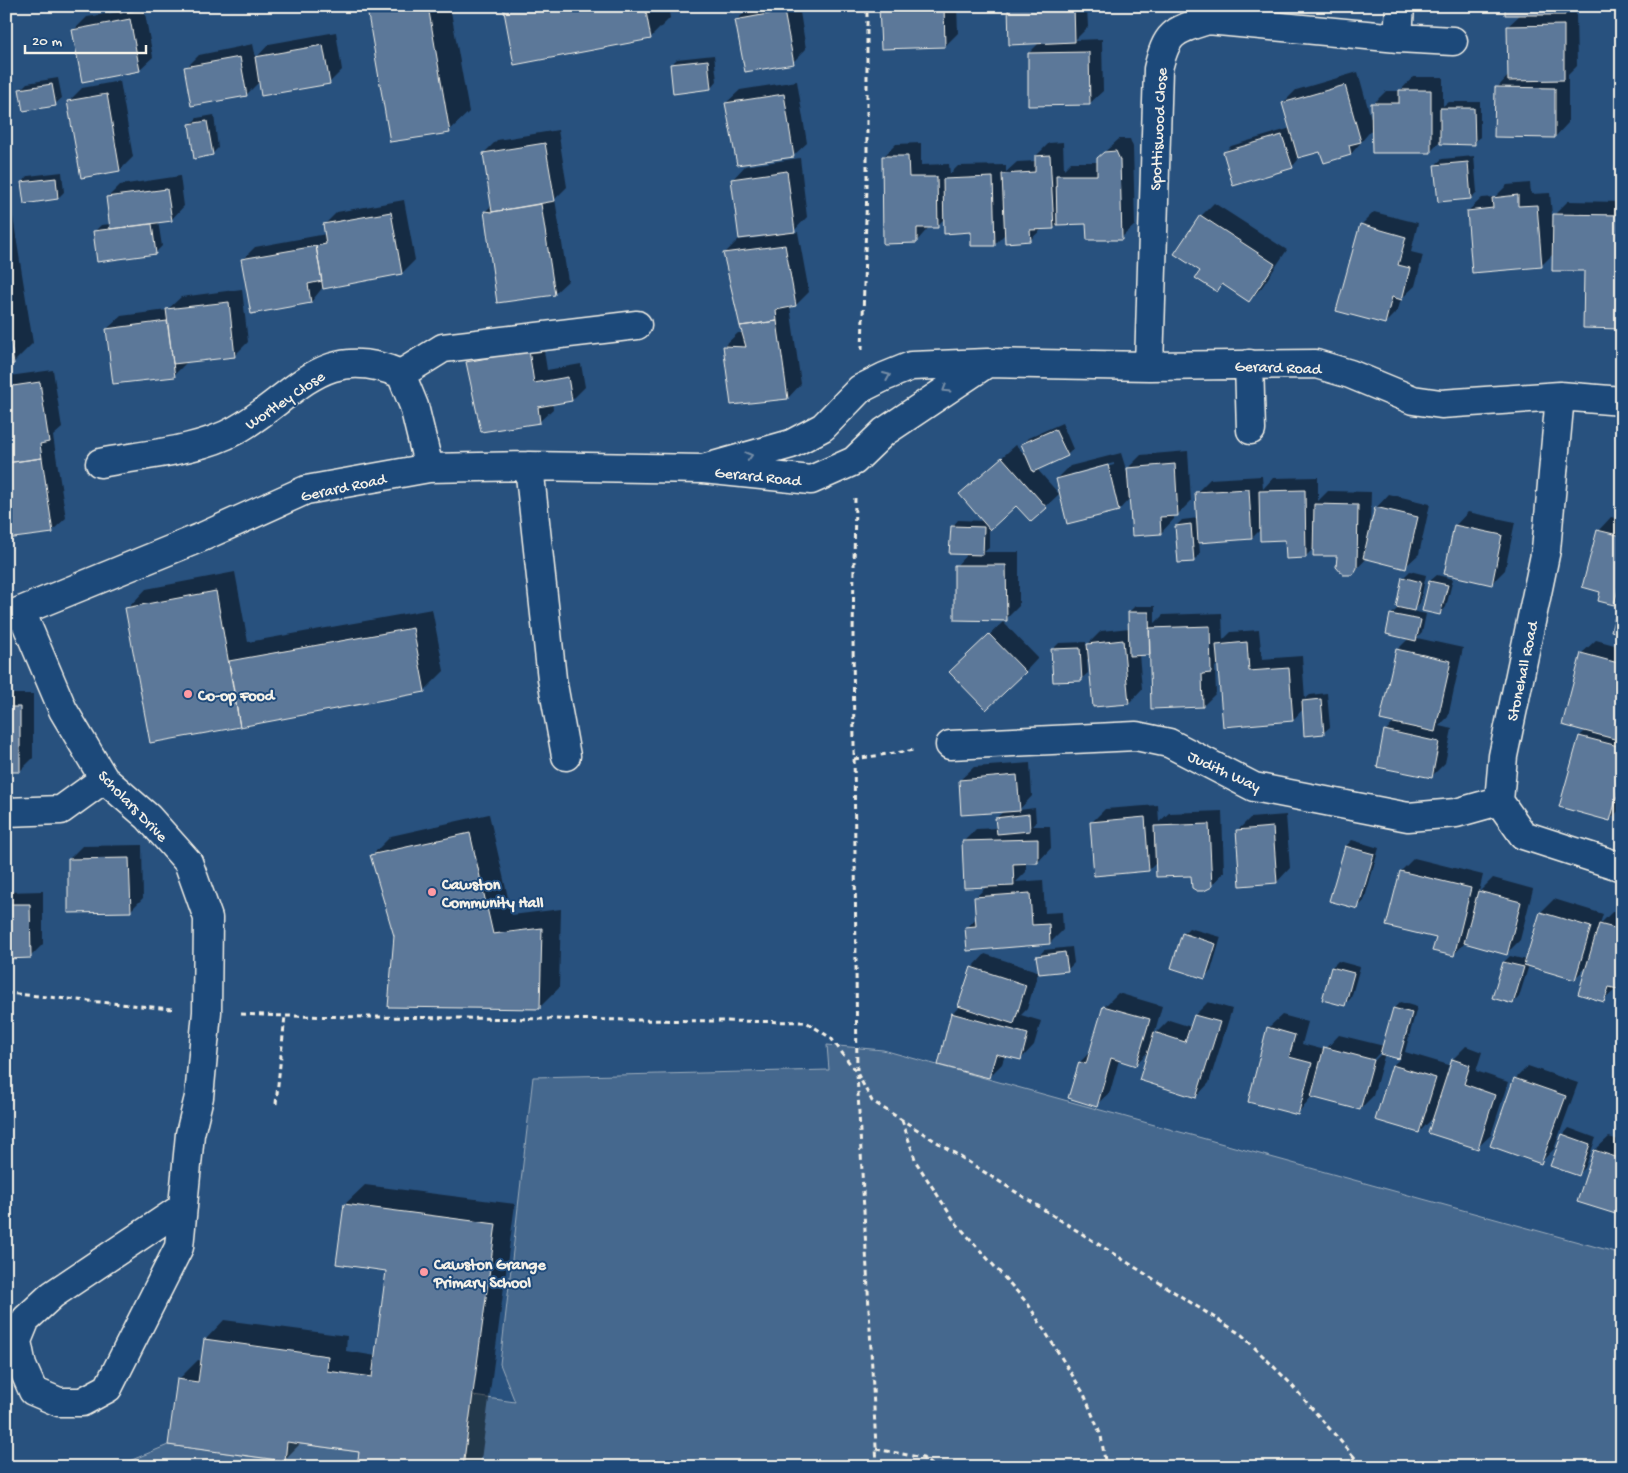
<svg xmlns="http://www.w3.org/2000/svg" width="1628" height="1473" font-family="'Gochi Hand',sans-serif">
	<rect width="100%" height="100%" fill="#28517e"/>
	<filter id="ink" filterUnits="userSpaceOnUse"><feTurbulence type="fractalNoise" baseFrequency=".02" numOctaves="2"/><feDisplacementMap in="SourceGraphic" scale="10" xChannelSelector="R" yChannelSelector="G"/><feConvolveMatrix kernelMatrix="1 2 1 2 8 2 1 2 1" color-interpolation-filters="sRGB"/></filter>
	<g filter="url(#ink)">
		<path fill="#45688e" stroke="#9cacbb" d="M827,1045L883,1050L1622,1254V1467H463L473,1396L515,1402L500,1364L533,1077L829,1070Z
			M287,1442L359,1452L357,1467H115L168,1445L285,1461Z"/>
		<path fill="#0007" fill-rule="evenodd" d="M371,6H450L469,112L449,131L368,9Z
			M504,6H668L670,18L650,38Z
			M732,6H799L806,49L793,62L736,21L748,9Z
			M881,6H957L958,33L945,46Z
			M1009,6H1087L1088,27L1075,40L1102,39L1103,91L1089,104L1029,53L1040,42Z
			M1506,6H1572L1566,12H1576L1577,66L1568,75V123L1555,137L1497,88L1509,75L1508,26L1521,14Z
			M144,8L153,57L139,70L74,30L87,17Z
			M336,32L342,70L329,83L260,81L247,94L192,105L186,68L199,55L253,44L256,58L269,44Z
			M714,55L717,81L711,88L671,65L677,59Z
			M1358,72L1372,122L1373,104L1386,91H1400L1413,77H1443V106L1448,102H1480V137L1474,143L1441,141L1430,152L1373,128L1351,154L1321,150L1297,157L1298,160L1292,167L1224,153L1231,146L1291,128L1283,103L1296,90Z
			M58,78L62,98L55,104L21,89L27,83Z
			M120,81L133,157L120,170L69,101L82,88Z
			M797,81L807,143L793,156L726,103L740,90Z
			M214,115L218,148L212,154L190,125L197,118Z
			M558,130L567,187L555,199L568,281L554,294L485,212L492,205L484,153L497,140Z
			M1119,139H1130L1133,147L1135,225L1121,238L1087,223L1058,224L1053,228L1042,229L1030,240L1006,233L994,245L945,218L937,226H930L916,242L883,157L896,144L921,143V165L949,164L950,174L958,166L1006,165V172L1017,162L1036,161V156L1049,143L1063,142L1064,169L1071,162H1098V158Z
			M1474,156L1477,192L1471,198L1435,165L1442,159Z
			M800,158L807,217L792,233L798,232L809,292L796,305L790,306L801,384L788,398L732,404L724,346L738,333H744L725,253L738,240L764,237L732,180L745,166Z
			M62,172L64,192L58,198L22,183L28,176Z
			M180,176L184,206L171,220L158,221L162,246L155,253L94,232L101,225L111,224L107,198L120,185Z
			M1530,183L1531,194L1550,193L1553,226L1554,225L1555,214L1568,201L1622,202V328L1586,270L1554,253L1541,266L1468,211L1482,198L1495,197L1507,185Z
			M6,192H9L33,343L13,363L6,364Z
			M404,200L415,260L402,273L323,287L311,302L242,260L255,247L326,234L324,225L337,212Z
			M1214,203L1287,250L1262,287L1249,301L1224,284L1217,290L1202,271L1201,216Z
			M1374,212L1418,223L1411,252L1423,255L1415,286L1401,299L1398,310L1385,323L1361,225Z
			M242,289L248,342L235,355L187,362L174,375L107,329L121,316L167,310L181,297Z
			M542,338L547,370L581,364L585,387L572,400L552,403L553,409L539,422L468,362L481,349Z
			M53,370L62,428L53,436L66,518L52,531L6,460V379L9,376Z
			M1062,423L1073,449L1067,455L1037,469L1059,494L1031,521L1016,505L989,528V548L984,552H1019V606L1006,619L956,566L968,553L952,527L958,520L984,521L960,494L1016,445L1027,457L1022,445L1028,438Z
			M1188,451L1191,501L1178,514L1174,515V519L1161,533L1130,498L1119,510L1057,479L1070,466L1121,453L1129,479L1128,468L1141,455ZM1114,463V465L1071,476V474Z
			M1262,476L1263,489L1273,478L1318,477V501L1328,491L1371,492L1370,528L1376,508L1389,494L1430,504L1419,554L1405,567L1367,558L1353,573L1338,555L1314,548L1306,556L1286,539L1261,529L1252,538L1199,541L1200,554L1193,561L1176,526L1182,520L1198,518L1197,492L1210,479Z
			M1468,512L1515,522L1505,570L1492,583L1455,526Z
			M1611,517L1622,520V595L1613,603L1602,591L1598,531Z
			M1410,571L1426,575L1420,603L1412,611L1426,614L1422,633L1417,638L1463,648L1448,717L1439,726L1452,729L1445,763L1431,777L1385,731L1395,722L1397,650L1409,638L1388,633L1392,614L1400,606L1403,578Z
			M235,572L248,642L432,609L444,671L424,691L151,741L127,609L146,589Z
			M1437,575L1453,579L1446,607L1440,614L1430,581Z
			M1135,606H1155V623L1163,615L1222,613L1223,640L1231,632L1259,630L1262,659L1302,656L1305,699L1310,695L1327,693L1330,727L1323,733L1304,708L1293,720L1219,663L1215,667L1216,693L1203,706L1151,654H1139L1142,689L1129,703L1089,659H1087L1088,673L1081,679L1052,650L1059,643L1086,642V646L1101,631L1130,628L1129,612Z
			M1003,622L1038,658L1025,672L964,659Z
			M1596,640L1622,647V808L1610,819L1580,736L1586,730L1564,724L1582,653Z
			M6,694H33V758L20,771H6Z
			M1030,763L1032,796L1019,810L1035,808L1036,823L1033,826H1050L1051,848L1038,862H1026V872L1016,882L1043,880L1045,913L1062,912L1063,930L1050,943L967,928L977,917L976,897L987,886L963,842L976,829L997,828L996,818L1004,811L960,780L974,767Z
			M1158,805L1159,822L1169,813L1222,811L1224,872L1211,886L1193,874L1157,862L1149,870L1092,822L1105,809Z
			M489,814L512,915L561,909L559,988L540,1007L395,936L371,856L391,836Z
			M1286,815L1290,868L1277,882L1237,831L1250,818Z
			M1352,840L1379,848L1364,901L1357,908L1346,846Z
			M142,845L143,898L130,911L69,859L82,846Z
			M1414,858L1483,875L1479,892L1493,878L1533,889L1520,940L1507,953L1466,942L1453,955L1437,938L1387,925L1401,871Z
			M43,891V944L30,957H6V892Z
			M1554,899L1603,914L1600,924L1613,911L1622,913V989L1617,988L1604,1000L1588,966L1575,978L1529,965L1519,997L1513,1003L1493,997L1504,962L1510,956L1527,960L1541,912Z
			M1189,928L1221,937L1211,971L1204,977L1183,934Z
			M1072,947L1074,963L1067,970L1038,973L1027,1009L1021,1015L1041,1021L1034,1045L1021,1059L1005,1055L1002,1064L989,1077L952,1014L960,1006L972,968L985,954L1040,972L1038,957L1044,950Z
			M1338,961L1360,967L1351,998L1345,1004L1332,967Z
			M1118,993L1162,1006L1154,1035L1169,1020L1191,1027L1195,1015L1208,1002L1232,1009L1209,1083L1196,1097L1150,1050L1135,1065L1119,1060L1110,1092L1096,1105L1080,1062L1091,1051L1104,1007Z
			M1400,1002L1417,1007L1405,1052L1449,1065L1447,1070L1449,1071L1453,1059L1466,1046L1482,1052L1476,1071L1508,1082L1491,1135L1477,1148L1434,1117L1419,1132L1377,1119L1393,1065L1401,1058L1385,1053L1373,1096L1360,1109L1312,1096L1298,1113L1268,1028L1282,1015L1308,1022L1302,1044L1325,1050L1339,1035L1384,1046L1394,1008ZM1380,1052H1383L1370,1065L1369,1064Z
			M1528,1066L1578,1083L1554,1149L1541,1162L1515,1079Z
			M1569,1128L1596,1138L1585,1168L1579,1174L1563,1135Z
			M1609,1137L1622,1141V1215L1579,1201L1595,1150Z
			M365,1185L515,1204L480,1467H358L360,1450L301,1443L284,1460L178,1380L198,1360L202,1361L205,1340L224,1320L347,1336L346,1351L376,1356L388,1270L345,1204Z"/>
		<path fill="#5b7899" stroke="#f4f1e8" d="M119,6H161L120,13Z
			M380,6H428L450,133L390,142L367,9Z
			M503,6H645L651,39L514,65Z
			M731,6H770L732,12Z
			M879,6H944L945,47L881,49Z
			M1008,6H1074L1075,42L1009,45Z
			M1322,6H1342L1341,9Z
			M1505,6H1565V15H1505Z
			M784,11L794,64L745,72L735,20Z
			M130,19L140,71L82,82L72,30Z
			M1564,25V80L1508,81L1507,26Z
			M323,45L330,84L261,96L255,57Z
			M1089,52L1090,105L1028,106V53Z
			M240,57L247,96L191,106L184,67Z
			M708,60L711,89L673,94L670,64Z
			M52,84L56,106L23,111L19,89Z
			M1345,85L1361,142L1349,145L1351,155L1324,163L1320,152L1298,158L1282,103Z
			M1495,87L1555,88V138L1494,137Z
			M1399,90H1431V153H1372L1371,103H1399Z
			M107,94L120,171L81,178L67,101Z
			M784,94L794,157L737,165L725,103Z
			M1440,108H1474L1475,145L1440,144Z
			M207,121L213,155L194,159L189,124Z
			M1282,135L1293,168L1233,186L1223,152Z
			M545,143L555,201L492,212L483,153Z
			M1116,151L1120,160L1122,240H1087L1086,224L1057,225L1056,175H1097V158L1104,152Z
			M1050,155L1054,229L1030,230L1031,241L1005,243L1002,174L1035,172V156Z
			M882,156H908L909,177H937L938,228H917V243L883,244Z
			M1468,162L1471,199L1438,202L1434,165Z
			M787,171L795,232L739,239L731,179Z
			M993,177L995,246H971V232L944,234L943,179Z
			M56,178L58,199L24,204L21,182Z
			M167,189L172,221L110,229L106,197Z
			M1518,195V206L1537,205L1542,267L1472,273L1467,211L1493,208L1492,198Z
			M541,204L555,295L497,303L484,211L492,212Z
			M391,212L402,274L323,289L316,246L326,244L323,224Z
			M1553,214L1622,215V329L1583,328L1584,271H1552Z
			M1200,215L1275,264L1249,302L1222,284L1217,292L1195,278L1200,271L1174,254Z
			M152,224L156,254L97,262L93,231Z
			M1360,224L1406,237L1398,265L1410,268L1402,300L1392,297L1385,324L1336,311Z
			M785,245L796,306L776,310L777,321L740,326L723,253Z
			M316,246L322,281L308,284L311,303L251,314L241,259Z
			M229,302L235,357L173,364L166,309Z
			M6,316L14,364L6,365Z
			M167,321L175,377L113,384L106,329Z
			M777,321L788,399L731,405L723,346L746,347L740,326Z
			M529,350L534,383L568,377L572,401L538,407L540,423L481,432L466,362Z
			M40,382L49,442L40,444L42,458L6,463V387Z
			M1055,429L1068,456L1033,472L1021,444Z
			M1002,457L1047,508L1031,522L1016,506L990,530L959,494Z
			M42,458L53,533L6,539V463Z
			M1175,464L1178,516L1160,517L1161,534L1132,536L1127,468Z
			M1108,465L1119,511L1067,524L1056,479Z
			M1249,489L1252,539L1198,543L1195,492Z
			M1305,490L1306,558L1286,559L1285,540L1260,541L1259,491Z
			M1314,504L1358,505L1357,568L1353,575H1343L1336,567L1337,556H1313Z
			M1375,507L1418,517L1406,569L1363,558Z
			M1191,524L1194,562L1178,563L1175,526Z
			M1454,525L1502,535L1492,585L1444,574Z
			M951,526L984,527L983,555L949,554Z
			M1597,530L1622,536V573L1614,605L1598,601L1600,592L1582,587Z
			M954,565H1006L1007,621L954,620Z
			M1402,577L1421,582L1414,611L1396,607Z
			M1429,581L1448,585L1440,615L1422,611Z
			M216,591L240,727L150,743L125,608Z
			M1621,593H1622V634L1611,631Z
			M1128,612H1149L1150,655L1129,656Z
			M1390,614L1421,620L1416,641L1386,634Z
			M1210,626L1211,673L1202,674L1203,707L1151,709L1149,628Z
			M413,628L425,692L240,727L229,661Z
			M989,634L1026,672L986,710L949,672Z
			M1123,640L1129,704L1093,707L1087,644Z
			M1247,642L1249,671L1289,668L1293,721L1223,727L1216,645Z
			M1080,648L1082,681L1053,682L1051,649Z
			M1396,649L1451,661L1435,732L1380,720Z
			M1581,653L1622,664V741L1562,725Z
			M1321,699L1324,734L1304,736L1302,701Z
			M6,707H20V772H6Z
			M1384,730L1439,742L1432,778L1377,767Z
			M1579,736L1622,747V779L1610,821L1559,807Z
			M1017,775L1020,811L961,815L959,780Z
			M1029,814L1030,831L997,834L995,818Z
			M1145,817L1149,871L1094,876L1090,822Z
			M1209,824L1212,887L1204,891H1197L1192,888L1191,876L1156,877L1154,826Z
			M1273,827L1277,883L1240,886L1236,830Z
			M470,833L493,934L542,928L540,1009L388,1007L394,936L370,855Z
			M1038,839V863L1013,864L1014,886L964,888L962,841Z
			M1345,846L1374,854L1358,909L1329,901Z
			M129,858L131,912L68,913V859Z
			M1400,871L1471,888L1454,956L1432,951L1436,938L1386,926Z
			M1478,891L1521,902L1507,955L1464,943Z
			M1030,893L1032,925L1049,924L1050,944L967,951L965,927L976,926L974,897Z
			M6,904H30L31,958L6,959Z
			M1540,912L1591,927L1575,980L1524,965Z
			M1599,924L1622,930V990L1609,987L1604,1002L1578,994Z
			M1182,933L1216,944L1205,979L1171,968Z
			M1065,952L1068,971L1039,974L1036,956Z
			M1503,962L1524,967L1513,1004L1492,998Z
			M971,967L1026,985L1014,1024L958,1006Z
			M1331,967L1354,973L1345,1006L1322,1000Z
			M1103,1006L1150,1019L1136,1066L1111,1058L1097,1107L1068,1098L1079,1062L1086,1064Z
			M1393,1008L1412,1013L1399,1059L1380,1054Z
			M951,1013L1028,1034L1021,1060L996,1054L989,1078L938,1065Z
			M1194,1015L1220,1022L1196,1098L1139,1080L1154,1032L1185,1042Z
			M1267,1027L1295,1035L1289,1057L1312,1063L1298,1115L1248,1102Z
			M1324,1047L1374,1060L1360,1110L1311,1097Z
			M1452,1059L1470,1065L1464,1084L1495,1095L1478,1149L1428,1133Z
			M1392,1065L1436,1078L1419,1133L1375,1120Z
			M1514,1078L1566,1096L1541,1164L1490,1146Z
			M1562,1134L1590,1144L1579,1176L1550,1166Z
			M1594,1150L1622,1159V1216L1577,1202Z
			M344,1204L496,1224L463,1467H357L359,1452L287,1442L285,1461L168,1445L177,1379L198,1382L204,1339L328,1356L327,1371L372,1377L386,1271L336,1264Z"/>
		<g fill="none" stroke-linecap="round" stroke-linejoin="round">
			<g stroke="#f4f1e8" stroke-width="31">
				<path id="minor" d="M1398,38L1400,6
					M987,363L884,432L854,461L811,480L703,469L791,444L823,427L860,389L884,377L911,366L987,363L1149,366L1316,364L1350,374L1413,400L1441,404L1560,396L1622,401
					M1249,364L1251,430
					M1149,366L1158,69C1167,32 1173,31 1208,20L1398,38L1453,41
					M401,374L443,348L637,325
					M1560,396L1546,550L1503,756L1499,801L1523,835L1622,867
					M100,463C142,455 199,451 236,430C296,397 322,340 401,374L414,406L429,468
					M529,466L552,679L566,756
					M21,611L63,710L104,779L148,817L188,862L208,918L207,1012L199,1097L190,1134L179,1247L108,1388L82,1402H59L33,1391L22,1366L17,1341L26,1319L52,1295L183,1207
					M6,617L202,537L306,490L429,468L529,466L703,469
					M950,745L1136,736L1169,743L1254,787L1408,817L1456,813L1499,801
					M6,812L61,810L104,779"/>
			</g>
			<path stroke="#f4f1e8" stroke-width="3" stroke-dasharray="5 4" stroke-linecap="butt" d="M862,350L867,186V6
				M855,498L853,636L857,1073L877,1467
				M854,759L915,750
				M6,993L172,1009
				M241,1014L285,1016L806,1022L831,1038L857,1073L872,1101L1242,1335L1288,1381L1363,1467
				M276,1104L285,1016
				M902,1120L916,1162L955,1222L1028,1304L1084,1394L1101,1436L1106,1467
				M876,1449L923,1458L934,1467
				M1347,1467L1355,1456"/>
			<use href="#minor" stroke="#1f4a7a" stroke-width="28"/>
		</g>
		<defs><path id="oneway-chevron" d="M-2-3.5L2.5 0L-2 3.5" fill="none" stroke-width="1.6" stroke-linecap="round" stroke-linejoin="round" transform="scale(1.25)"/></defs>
		<g stroke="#748da6">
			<use href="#oneway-chevron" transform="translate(887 376) rotate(-23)"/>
			<use href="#oneway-chevron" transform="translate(946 389) rotate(148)"/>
			<use href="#oneway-chevron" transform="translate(749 456) rotate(-16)"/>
		</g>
	</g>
	<g fill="#ff9aa2" stroke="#1f4a7a" stroke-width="2">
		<circle cx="188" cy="694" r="5"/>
		<circle cx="432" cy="892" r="5"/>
		<circle cx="424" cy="1272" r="5"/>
	</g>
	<g text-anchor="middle" stroke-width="4" stroke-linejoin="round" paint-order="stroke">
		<g font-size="16" fill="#f4f1e8" stroke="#1f4a7a">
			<text transform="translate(1157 129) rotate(-87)" y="6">Spottiswood Close</text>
			<text transform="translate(1278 366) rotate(2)" y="6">Gerard Road</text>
			<text transform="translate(284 399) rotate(-34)" y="6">Wortley Close</text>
			<text transform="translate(758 475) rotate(6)" y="6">Gerard Road</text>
			<text transform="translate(343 486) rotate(-12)" y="6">Gerard Road</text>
			<text transform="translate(1521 671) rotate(-78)" y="6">Stonehall Road</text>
			<text transform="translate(1225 770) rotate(25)" y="6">Judith Way</text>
			<text transform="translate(134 805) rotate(46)" y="6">Scholars Drive</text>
		</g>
		<g font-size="16" font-weight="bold" fill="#f4f1e8" stroke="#1f4a7a" text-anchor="start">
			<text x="198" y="700">Co-op Food</text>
			<text x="442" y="889">Cawston<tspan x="442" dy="18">Community Hall</tspan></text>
			<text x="434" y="1269">Cawston Grange<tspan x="434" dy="18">Primary School</tspan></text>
		</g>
	</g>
	<rect width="1628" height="1473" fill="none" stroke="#1f4a7a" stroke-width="25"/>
	<rect x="12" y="12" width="1603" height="1448" fill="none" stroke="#f4f1e8" stroke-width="2" filter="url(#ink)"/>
	<path d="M25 45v8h121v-8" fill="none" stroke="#f4f1e8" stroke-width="2.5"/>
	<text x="32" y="45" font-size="15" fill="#f4f1e8" stroke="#1f4a7a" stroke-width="4" paint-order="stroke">20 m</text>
</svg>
